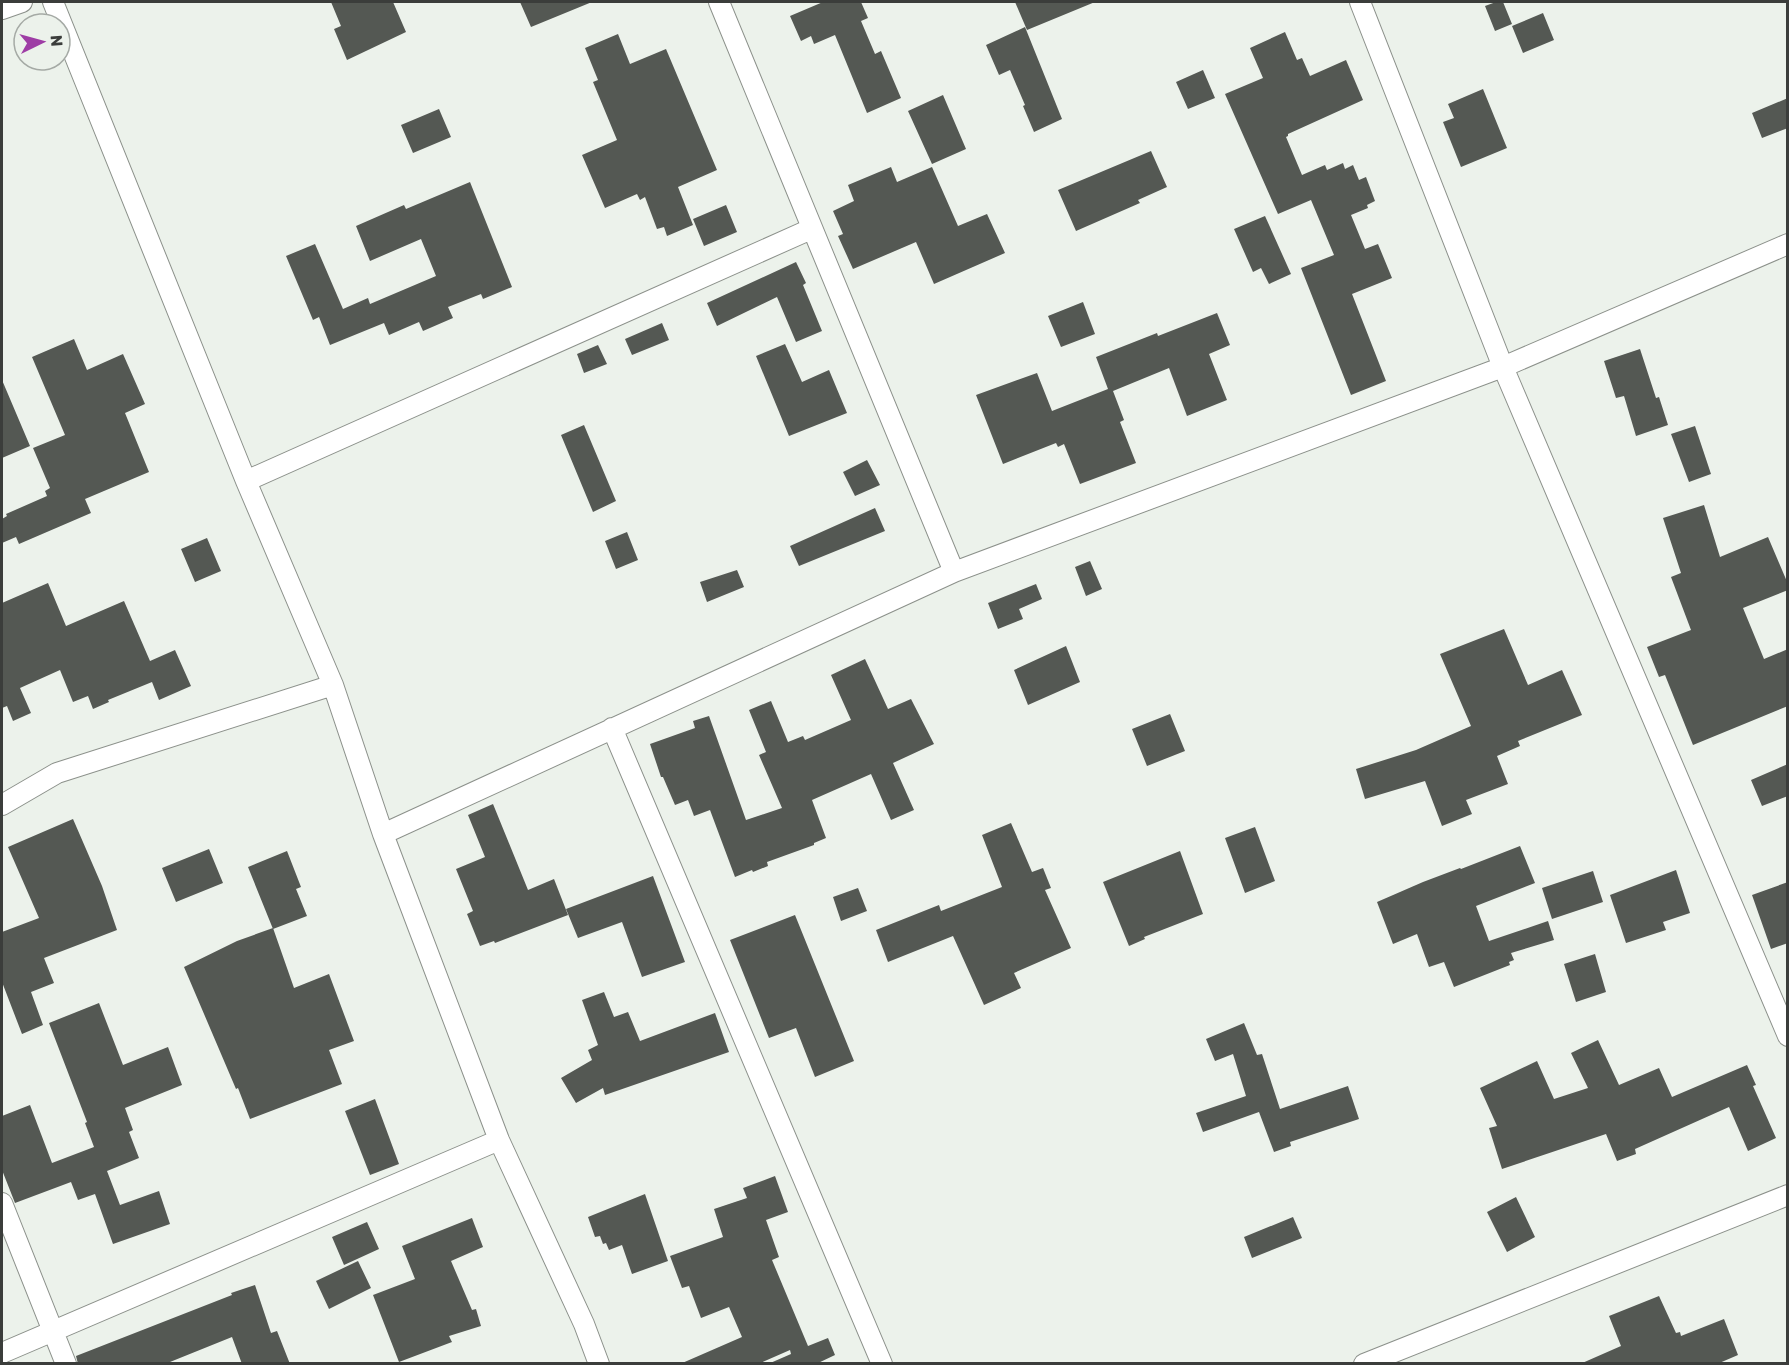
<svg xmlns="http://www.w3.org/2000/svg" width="1789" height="1365" font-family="Rubik,sans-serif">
	<rect width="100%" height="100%" fill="#ecf2eb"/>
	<path fill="#545853" d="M331,2H393L406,32L347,60L334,29L341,26Z
		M520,2H592L531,27Z
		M823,2H861L868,18L861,21L875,54L881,51L901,98L867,113L835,35L814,44L811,36L801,41L790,16Z
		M1015,2H1095L1027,30Z
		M1496,2H1503L1512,24L1495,31L1485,6Z
		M1543,13L1554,40L1523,53L1512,26Z
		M1025,27L1062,119L1034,132L1023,106L1025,105L1010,70L999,75L986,45Z
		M1285,32L1297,60L1302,58L1310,76L1346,60L1363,100L1288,134V136L1286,137L1302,175L1325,165L1327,170L1343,163L1345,169L1353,165L1359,180L1366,177L1375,201L1367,205L1368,208L1351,215L1365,249L1378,244L1392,278L1352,294L1386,381L1351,395L1301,268L1334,255L1311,200L1278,214L1225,94L1263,78L1250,48Z
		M618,34L630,64L666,49L717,170L678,187L693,225L667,236L664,227L657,229L645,197L640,200L637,194L605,208L582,155L617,140L593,82L598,80L585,48Z
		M1203,70L1215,98L1188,109L1176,82Z
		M1483,89L1507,148L1461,167L1443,122L1454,118L1448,104Z
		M943,95L966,149L932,164L908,111Z
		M1788,98V128L1762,138L1752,113Z
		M439,109L451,137L413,153L401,125Z
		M1151,151L1167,187L1138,200L1140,203L1076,231L1058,190Z
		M891,167L897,182L932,167L958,226L987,214L1005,253L934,284L916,242L853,269L838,236L843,234L833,211L854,201L848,185Z
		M470,182L512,287L483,299L481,294L448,307L453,318L423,331L419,322L389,335L384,323L330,345L319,317L313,320L286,256L315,244L343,309L368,298L370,304L436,276L421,239L370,261L356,226L404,205L406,209Z
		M726,205L737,232L704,246L693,219Z
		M1265,216L1291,274L1269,284L1261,268L1253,272L1234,229Z
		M796,262L806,283L803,285L822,331L796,342L777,297L717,326L707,303Z
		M1083,302L1095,334L1061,347L1048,316Z
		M1217,313L1230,345L1209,354L1227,400L1187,416L1169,368L1113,391L1124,420L1120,422L1136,463L1080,484L1064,444L1058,447L1056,443L1003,464L976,395L1037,373L1052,411L1108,389L1096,357L1157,333L1158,336Z
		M662,323L669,340L632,355L625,339Z
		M74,339L87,370L123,354L145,404L125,413L149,472L85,499L91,513L19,544L16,537L2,543V519L7,516L6,514L47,496L45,491L50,488L33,448L65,435L32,357Z
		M785,344L802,382L829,370L847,413L789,436L756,356Z
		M598,345L607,364L584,373L577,354Z
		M1640,349L1656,398L1659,397L1668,425L1636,436L1624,396L1616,398L1604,361Z
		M2,380L30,446L2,458Z
		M584,425L616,501L593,512L561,435Z
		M1695,426L1711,474L1689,482L1671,434Z
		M867,460L880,485L855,496L843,472Z
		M1704,505L1720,557L1768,537L1788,584V590L1743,608L1764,659L1788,649V706L1693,745L1665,675L1659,677L1647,647L1691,630L1671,577L1681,573L1663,518Z
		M875,508L885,531L799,566L790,546Z
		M627,532L638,560L616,569L605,541Z
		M207,538L221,571L195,582L181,549Z
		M1090,561L1102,589L1086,596L1075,567Z
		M737,570L744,587L707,602L700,582Z
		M48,583L66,626L124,601L150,661L175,650L191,686L159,700L152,682L108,700L109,702L93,709L88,696L73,702L60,670L20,688L31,713L13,721L7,706L2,708V603Z
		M1036,584L1042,599L1019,609L1023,619L998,629L988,603Z
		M1504,629L1528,685L1562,670L1582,715L1518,741L1520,746L1497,756L1508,784L1466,800L1472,814L1442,826L1425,781L1365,799L1356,769L1416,750L1471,726L1440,654Z
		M1066,646L1080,682L1028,705L1014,670Z
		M865,659L888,709L911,699L934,744L893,763L914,810L891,820L871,774L812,800L826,838L814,843V845L767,862L768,866L753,872L752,870L735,877L710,810L694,816L688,800L675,805L663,777H661L650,744L695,728L693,721L709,716L746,820L782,808L759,755L766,752L749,710L771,701L788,742L803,736L805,740L851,720L831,675Z
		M1170,714L1185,751L1147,766L1132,729Z
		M1788,764V796L1762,806L1751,780Z
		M493,804L528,890L554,879L568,915L495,943L494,941L480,946L467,914L473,911L456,869L485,857L468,815Z
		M73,819L102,886L117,930L44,958L54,983L31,992L43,1025L22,1034L2,982V932L39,918L8,847Z
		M1011,823L1032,872L1043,868L1051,888L1045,890L1071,948L1014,973L1021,988L984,1005L953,936L888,962L876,930L939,905L941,911L1002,887L982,835Z
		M1255,827L1275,881L1245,893L1225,838Z
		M1520,846L1535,883L1476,906L1489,941L1548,921L1554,940L1511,953L1514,960L1509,962L1510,965L1454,987L1444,962L1429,967L1417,934L1393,944L1377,902L1423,882L1460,868L1461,869Z
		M209,849L223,883L176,902L162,868Z
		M287,851L301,887L296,889L307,916L273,929L248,867Z
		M1180,851L1203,914L1144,937L1145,939L1129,946L1103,882Z
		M1676,870L1690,913L1663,922L1666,930L1626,943L1610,895Z
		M1593,871L1603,902L1552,919L1542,888Z
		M653,876L685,962L642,977L622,922L578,938L566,909Z
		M1788,882V943L1771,949L1752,895Z
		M858,888L867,911L841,921L833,897Z
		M795,915L854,1061L815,1077L796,1028L769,1038L730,940Z
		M273,928L294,988L329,974L354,1041L329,1050L342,1084L250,1119L238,1088L236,1089L184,967L237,941Z
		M1595,954L1606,992L1576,1002L1564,964Z
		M604,992L614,1017L628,1012L640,1041L715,1013L729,1052L605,1095L603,1088L576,1103L561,1078L592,1060L588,1050L598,1045L582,1000Z
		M99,1003L123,1065L168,1047L182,1085L125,1108L133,1130L129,1132L139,1158L107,1171L120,1205L159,1191L170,1224L113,1244L95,1194L78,1200L71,1182L15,1203L2,1170V1116L30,1105L52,1163L94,1147L85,1123L87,1122L49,1023Z
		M1244,1023L1257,1055L1262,1054L1280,1109L1348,1086L1359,1119L1290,1142L1291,1146L1274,1152L1259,1112L1203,1132L1196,1113L1246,1096L1233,1054L1215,1061L1206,1039Z
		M1598,1040L1619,1085L1659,1068L1672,1097L1747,1065L1756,1085L1753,1086L1776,1138L1748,1151L1729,1107L1635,1149L1636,1154L1617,1161L1606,1134L1502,1169L1489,1128L1497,1126L1480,1088L1537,1061L1554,1099L1588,1088L1571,1053Z
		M375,1099L399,1164L370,1175L345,1111Z
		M775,1176L788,1212L766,1220L779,1257L772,1260L808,1346L828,1338L835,1355L816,1364H768L791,1354L790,1350L758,1364H680L742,1337L729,1307L701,1318L689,1286L682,1288L670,1256L723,1237L714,1209L747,1198L743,1188Z
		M645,1194L668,1261L632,1274L622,1245L609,1250L606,1243L603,1244L600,1236L595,1237L588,1217Z
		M1516,1197L1535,1237L1507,1252L1487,1212Z
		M1293,1217L1302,1238L1252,1258L1244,1237Z
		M472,1218L483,1247L451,1261L472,1310L476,1309L481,1326L449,1336L452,1342L399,1362L373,1295L415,1279L402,1246Z
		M367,1222L379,1249L344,1265L332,1237Z
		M358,1261L371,1288L329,1309L316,1281Z
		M255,1285L271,1333L277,1331L290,1364H242L232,1337L165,1364H78L76,1356L232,1295L231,1293Z
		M1659,1296L1676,1333L1680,1332L1681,1336L1724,1319L1738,1355L1717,1364H1580L1621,1346L1609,1316Z"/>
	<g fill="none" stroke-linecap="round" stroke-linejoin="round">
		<g stroke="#8c918b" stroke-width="22">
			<path id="street" d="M53,2L246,481L333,685L383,834L499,1140L584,1324L599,1364
				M719,2L954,572
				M1360,2L1503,367L1788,1036
				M2,9L22,2
				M246,481L811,229
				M612,728L882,1364
				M2,805L57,773L333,685
				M383,834L954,572L1503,367L1788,244
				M2,1203L66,1364
				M2,1353L499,1140
				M1364,1364L1788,1195"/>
		</g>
		<use href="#street" stroke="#fff" stroke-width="20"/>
	</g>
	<rect width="1789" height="1365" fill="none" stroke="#3b3d3b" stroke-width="6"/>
	<g transform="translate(42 42) rotate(85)"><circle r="28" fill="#ecf2eb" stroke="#a5aaa5" stroke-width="1.5"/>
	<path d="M0-4.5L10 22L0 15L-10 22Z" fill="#9e3da5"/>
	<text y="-9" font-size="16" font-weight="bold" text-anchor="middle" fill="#3b3d3b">N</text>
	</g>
</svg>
